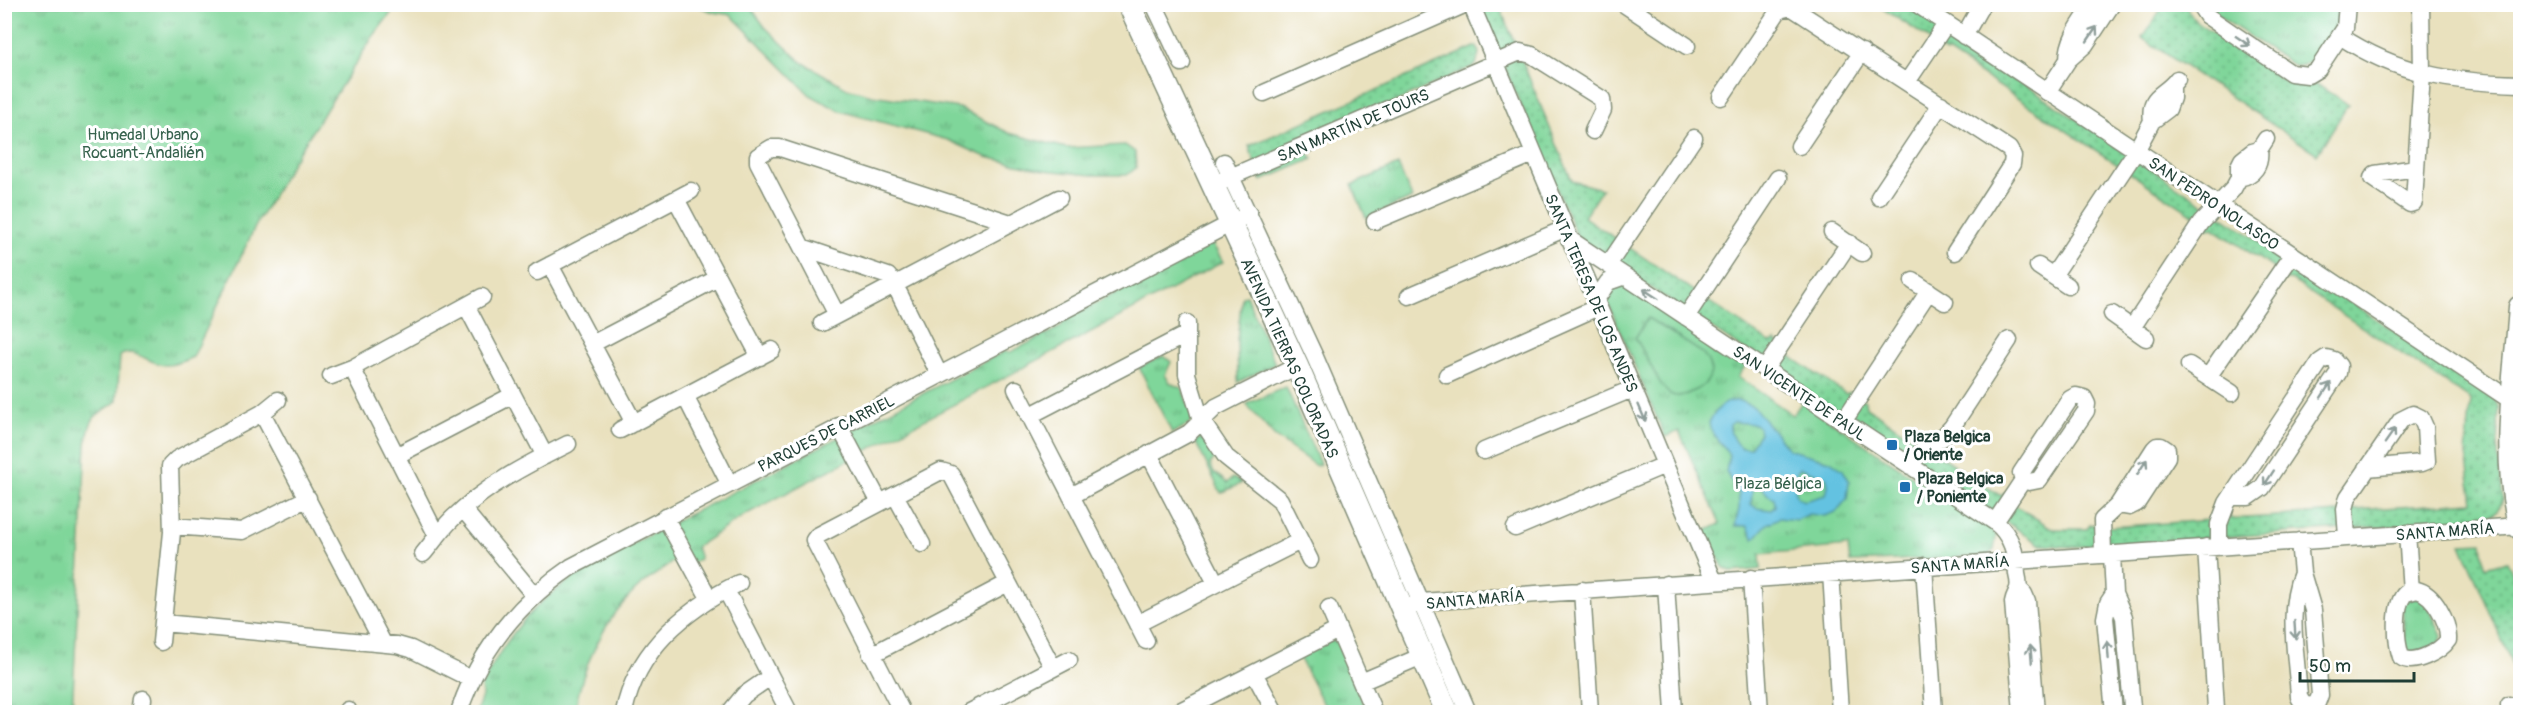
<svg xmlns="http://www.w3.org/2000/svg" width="2525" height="717" font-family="Pangolin,sans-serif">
	<defs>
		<pattern id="grass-dots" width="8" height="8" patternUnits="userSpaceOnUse" patternTransform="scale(1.5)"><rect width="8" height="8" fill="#7fd69a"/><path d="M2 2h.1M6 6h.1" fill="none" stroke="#67af7e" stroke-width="1.8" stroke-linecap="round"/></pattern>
		<pattern id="park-tufts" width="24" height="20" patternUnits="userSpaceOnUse" patternTransform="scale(1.5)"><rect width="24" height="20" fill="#7fd69a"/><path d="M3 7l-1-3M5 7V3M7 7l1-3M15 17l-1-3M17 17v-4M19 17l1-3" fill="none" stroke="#67af7e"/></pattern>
	</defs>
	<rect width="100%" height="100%" fill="#fff"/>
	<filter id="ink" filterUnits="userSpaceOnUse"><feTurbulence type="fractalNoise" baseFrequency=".0167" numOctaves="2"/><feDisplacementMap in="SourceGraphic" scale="12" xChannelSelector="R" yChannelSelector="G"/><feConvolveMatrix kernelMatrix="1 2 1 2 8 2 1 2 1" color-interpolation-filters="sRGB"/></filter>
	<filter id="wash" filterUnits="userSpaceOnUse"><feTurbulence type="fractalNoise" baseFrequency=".008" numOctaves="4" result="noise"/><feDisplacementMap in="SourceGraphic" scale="24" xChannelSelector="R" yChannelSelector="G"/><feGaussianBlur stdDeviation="1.35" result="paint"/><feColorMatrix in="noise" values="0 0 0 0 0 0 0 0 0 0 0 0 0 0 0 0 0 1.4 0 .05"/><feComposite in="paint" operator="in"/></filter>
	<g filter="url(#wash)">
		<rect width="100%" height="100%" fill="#e9e1be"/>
		<path fill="url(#grass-dots)" stroke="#4f8a67" stroke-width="1.5" d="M1478,5H1505L1501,10L1572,181L1602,189L1584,217L1770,343L1775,341L1787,349V354L1846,394L1850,392L1865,401L1866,407L1916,440L1922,439L1937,450V454L2001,496L2005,493L2016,502V506L2053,529H2087L2090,525L2107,524L2109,527L2211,520L2214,516L2229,515L2231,519L2339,512L2353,508L2355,510L2473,502L2466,454L2471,400L2291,280H2286L2272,267L2213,228L2209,229L2195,216L1949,53H1946L1932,44L1928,38L1877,5H1905L2493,397L2499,408L2497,446L2503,499C2499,510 2494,516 2483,520L2071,547L2041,545L1579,241Z
			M2164,5H2186L2189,12L2197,22L2286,82L2297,87L2318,85L2348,105L2317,154L2142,38Z
			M1477,46L1479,53L1476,65L1302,144L1313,159L1261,181L1249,146Z
			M2482,543L2485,567L2507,561L2520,592V661L2512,664L2461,544Z"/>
		<path fill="url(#park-tufts)" stroke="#4f8a67" stroke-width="1.5" d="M4,5H397L372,38L293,161L255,227L193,357C184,361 175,365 165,365C149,364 133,346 120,356L117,400C111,407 104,409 97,415C89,422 88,434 86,444L72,712H5Z
			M695,5H749L765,27L800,61L847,88L872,95L959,108L1009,133L1066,148L1125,145L1135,152L1136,168L1127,175H1092L1044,170L986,157L948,140L840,111L810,95L731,15L713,12Z
			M2210,5H2339C2339,11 2339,18 2337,24C2332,40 2313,68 2295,66L2217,15Z
			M1398,165L1412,198L1366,218L1352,185Z
			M1212,243L1223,262L743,516L696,547L700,559L680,570L674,561C663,569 651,577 640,586C606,616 581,667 575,712H476L482,696L481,687C515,618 548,589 615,553L1005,351L1009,353L1061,327L1064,320Z
			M1621,283L1746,365L1738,377L1793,415L1802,402L1989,528L1996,535L1994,550L1986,556L1850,562L1848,546L1760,554L1761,569L1732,572L1723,567L1705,531L1720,524L1679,431L1665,437L1606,298V288Z
			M1246,295L1275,364L1238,382L1237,340L1242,297Z
			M1164,356L1171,362L1165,375L1170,383L1182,388L1193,418L1190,424L1172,433L1139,367Z
			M1286,387L1320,464L1316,466L1274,436L1246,404Z
			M1201,438L1216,457L1210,464L1213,471L1227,483L1233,478L1242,483L1221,493L1195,441Z
			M2418,596L2427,604L2442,636L2440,642L2412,655L2405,650L2402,602Z
			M1330,640L1337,642L1367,712H1328L1299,657Z"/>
		<path fill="#7fd69a" stroke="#4f8a67" stroke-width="1.5" d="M1648,318L1701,352L1708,361L1711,371C1709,383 1702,387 1693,391C1686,395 1677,398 1670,394C1659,388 1645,350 1635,338Z"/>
		<path fill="#63c2e1" stroke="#41808a" stroke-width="1.5" fill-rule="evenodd" d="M1740,401L1754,407L1788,449L1830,461L1843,470L1849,481L1847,499L1836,512L1825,516L1809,514L1797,520L1779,518L1767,524L1754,539L1747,526H1735L1739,509V494L1726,472L1729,455C1723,442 1711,438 1709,423C1714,410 1726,399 1740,401ZM1733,422L1755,424L1759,428L1760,433L1750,448H1742C1735,445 1729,432 1730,425ZM1800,468L1826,477L1828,485L1826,495L1804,501L1798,498C1794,488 1791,476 1800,468ZM1753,484L1761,485L1767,494L1774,498L1775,506L1771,510L1756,508L1751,504Z"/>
	</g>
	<g filter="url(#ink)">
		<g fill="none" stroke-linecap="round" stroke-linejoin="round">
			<g stroke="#848f79" stroke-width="19">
				<path id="street" d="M1154,4L1182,63
					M1471,4L1714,581
					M1624,4L1687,46
					M1917,4L2512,401
					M2199,4L2207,16L2291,73L2308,75L2318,69L2345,28L2347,4
					M1964,36L1982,4
					M2340,36C2399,75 2452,82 2520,84
					M2068,60C2068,38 2082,22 2094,4
					M1907,82L1946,24
					M2047,92L2068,60L2085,45L2112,4
					M1264,93L1466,4
					M1721,97L1779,10L1791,7L2009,149L2013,156L2012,164L1955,252
					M2152,121C2148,93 2165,96 2177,79
					M1799,146L1862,52
					M1224,162L1315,357L1468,712
					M2416,168L2375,174L2372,178L2410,204L2413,203L2414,202L2422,74L2421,4
					M2239,178C2254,175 2261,165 2259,150L2266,139
					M1221,181L1520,52L1532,55L1602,99L1603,110L1593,131
					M1879,197L1941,104
					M676,199L760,357
					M1375,221L1533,154
					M1832,232L1862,253
					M1569,239L1995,522C2012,536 2016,553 2017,574C2018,578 2019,585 2018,589C2016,594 2014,596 2013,602L2022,712
					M802,247L888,276L895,285L939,374
					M550,265L634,423
					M1608,265L1694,138
					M2038,266L2068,286
					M537,272L691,191
					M2053,276L2136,151L2152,121L2168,109L2172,98V87
					M1913,281L1945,302
					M1409,296L1564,229
					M1595,301L1608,282L1625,276
					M467,307L545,456
					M2112,314L2146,338
					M837,315L758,162V156L771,148H780L1011,223
					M1686,317L1778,178
					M822,323L1059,198
					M1187,323V374L1201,420L1226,457L1280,500L1310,560
					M2132,328L2201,223L2233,189L2239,178V166L2242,160L2252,152L2259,150
					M592,344L718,278
					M2189,365L2232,393
					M352,368L437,536
					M1765,369L1849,243
					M1447,375L1598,307
					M331,376L352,368L482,297
					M2208,377L2292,255
					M1016,389L1146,641
					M685,396L729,483
					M262,413L383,643
					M1029,416L1185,335
					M1843,422L1929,291
					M839,426L880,503
					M620,430L772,350
					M1484,451L1632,389
					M1149,454L1216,583
					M396,456L513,395
					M1910,466L1924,448L1942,438L1952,427L2009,340
					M895,495L922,544
					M1071,496L1189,433L1216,407L1297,366
					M463,509L534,595
					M665,517L709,598
					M1995,522L2023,480L2021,473L2070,399L2076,396L2084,398L2087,404L2086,411L2039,480L2029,482L2023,480
					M172,526L242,531L308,498
					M1515,528L1665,465
					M2407,533L2411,591
					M2347,537L2345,509L2348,497L2401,420L2413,414L2421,418L2425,427L2427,461L2422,463L2367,468
					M2299,541L2302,573L2313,610L2320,695L2317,703L2310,706L2303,704L2299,697C2297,657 2286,611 2302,573
					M2219,546V524L2227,503L2320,362L2326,358L2334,360L2339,366L2338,373L2262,488L2249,497H2231
					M2206,547L2216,709
					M423,554C433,542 441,530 452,519C485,486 526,465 568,444
					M2103,554L2102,520L2118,505L2154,449L2157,446H2161L2167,450V457L2137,503L2129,507L2118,505
					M2112,554L2114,594L2124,617L2132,707L2129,712
					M1924,566L1934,712
					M1831,573L1840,712
					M1751,578L1760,712
					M1666,584L1674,712
					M2018,588L2024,594L2027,601L2036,712
					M726,590L789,712
					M1582,590L1590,712
					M2417,590C2434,594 2449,622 2448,640C2441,651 2413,666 2401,657C2396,642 2393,604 2406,593Z
					M1329,608L1374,712
					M1402,609L1421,602L2520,526
					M163,623L397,645L411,649L471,679
					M1137,624L1300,541
					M161,642L172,532L170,466L177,459L262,413L278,400
					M871,655L1008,583
					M1254,673L1275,712
					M1361,682L1422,656
					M2509,705L2512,712
					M141,712L143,699
					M347,712L348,710
					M459,712C479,651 518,603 571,567L1249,214
					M624,712C637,649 685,610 739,583
					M730,712L744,695L770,677
					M902,712L814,540L817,536L941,471L951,474L1053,668
					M969,712L1069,660
					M1178,712L1338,630
					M2114,712L2105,618L2108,603L2114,594"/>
			</g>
			<g stroke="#848f79" stroke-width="25">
				<path id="secondary" d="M1129,4L1297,366L1447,712
					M2520,307C2515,381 2501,454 2520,528"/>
			</g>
			<use href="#street" stroke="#fff" stroke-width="16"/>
			<use href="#secondary" stroke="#fff" stroke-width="22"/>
		</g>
		<defs><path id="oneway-shaft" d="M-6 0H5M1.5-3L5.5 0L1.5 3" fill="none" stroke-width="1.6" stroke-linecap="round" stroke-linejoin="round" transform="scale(1.5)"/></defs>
		<g stroke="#8f9e9a">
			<use href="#oneway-shaft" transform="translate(2092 34) rotate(-56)"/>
			<use href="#oneway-shaft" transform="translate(2243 41) rotate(34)"/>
			<use href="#oneway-shaft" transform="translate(1651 294) rotate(-147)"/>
			<use href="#oneway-shaft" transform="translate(2326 390) rotate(-57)"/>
			<use href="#oneway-shaft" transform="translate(1642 413) rotate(67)"/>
			<use href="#oneway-shaft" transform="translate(2390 436) rotate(-55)"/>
			<use href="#oneway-shaft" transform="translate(2142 467) rotate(-57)"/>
			<use href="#oneway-shaft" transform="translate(2269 478) rotate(123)"/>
			<use href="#oneway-shaft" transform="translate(2295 630) rotate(86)"/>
			<use href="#oneway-shaft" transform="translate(2108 650) rotate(-94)"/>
			<use href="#oneway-shaft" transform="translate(2031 654) rotate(-95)"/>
		</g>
	</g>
	<g fill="#1f6fb2" stroke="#fff" stroke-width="2">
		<rect x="1886" y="439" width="12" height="12" rx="3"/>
		<rect x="1899" y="481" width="12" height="12" rx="3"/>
	</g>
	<g text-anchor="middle" stroke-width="6" stroke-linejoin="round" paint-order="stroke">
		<g font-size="16" fill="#1f3d34" stroke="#fff">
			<text transform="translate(1353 125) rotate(-23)" y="6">SAN MARTÍN DE TOURS</text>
			<text transform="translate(2214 203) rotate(34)" y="6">SAN PEDRO NOLASCO</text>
			<text transform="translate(1592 293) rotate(67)" y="6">SANTA TERESA DE LOS ANDES</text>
			<text transform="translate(1290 358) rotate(66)" y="6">AVENIDA TIERRAS COLORADAS</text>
			<text transform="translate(1800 393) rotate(34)" y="6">SAN VICENTE DE PAUL</text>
			<text transform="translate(826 433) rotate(-27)" y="6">PARQUES DE CARRIEL</text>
			<text transform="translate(2445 531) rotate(-4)" y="6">SANTA MARÍA</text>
			<text transform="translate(1960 564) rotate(-4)" y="6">SANTA MARÍA</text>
			<text transform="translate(1475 599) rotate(-5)" y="6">SANTA MARÍA</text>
		</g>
		<g font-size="16" fill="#37634e" stroke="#fff">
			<text x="143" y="140">Humedal Urbano<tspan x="143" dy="18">Rocuant-Andalién</tspan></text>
			<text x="1778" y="489">Plaza Bélgica</text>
		</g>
		<g font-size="16" font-weight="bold" fill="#1f3d34" stroke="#fff" text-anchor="start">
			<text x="1904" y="442">Plaza Belgica<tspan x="1904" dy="18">/ Oriente</tspan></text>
			<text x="1917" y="484">Plaza Belgica<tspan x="1917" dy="18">/ Poniente</tspan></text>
		</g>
	</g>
	<rect width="2525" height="717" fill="none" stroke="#fff" stroke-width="24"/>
	<path d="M2300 672v9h114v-9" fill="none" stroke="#1f3d34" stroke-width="3"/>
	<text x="2309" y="672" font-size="18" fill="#1f3d34" stroke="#ffffff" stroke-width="4.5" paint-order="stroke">50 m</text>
</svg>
